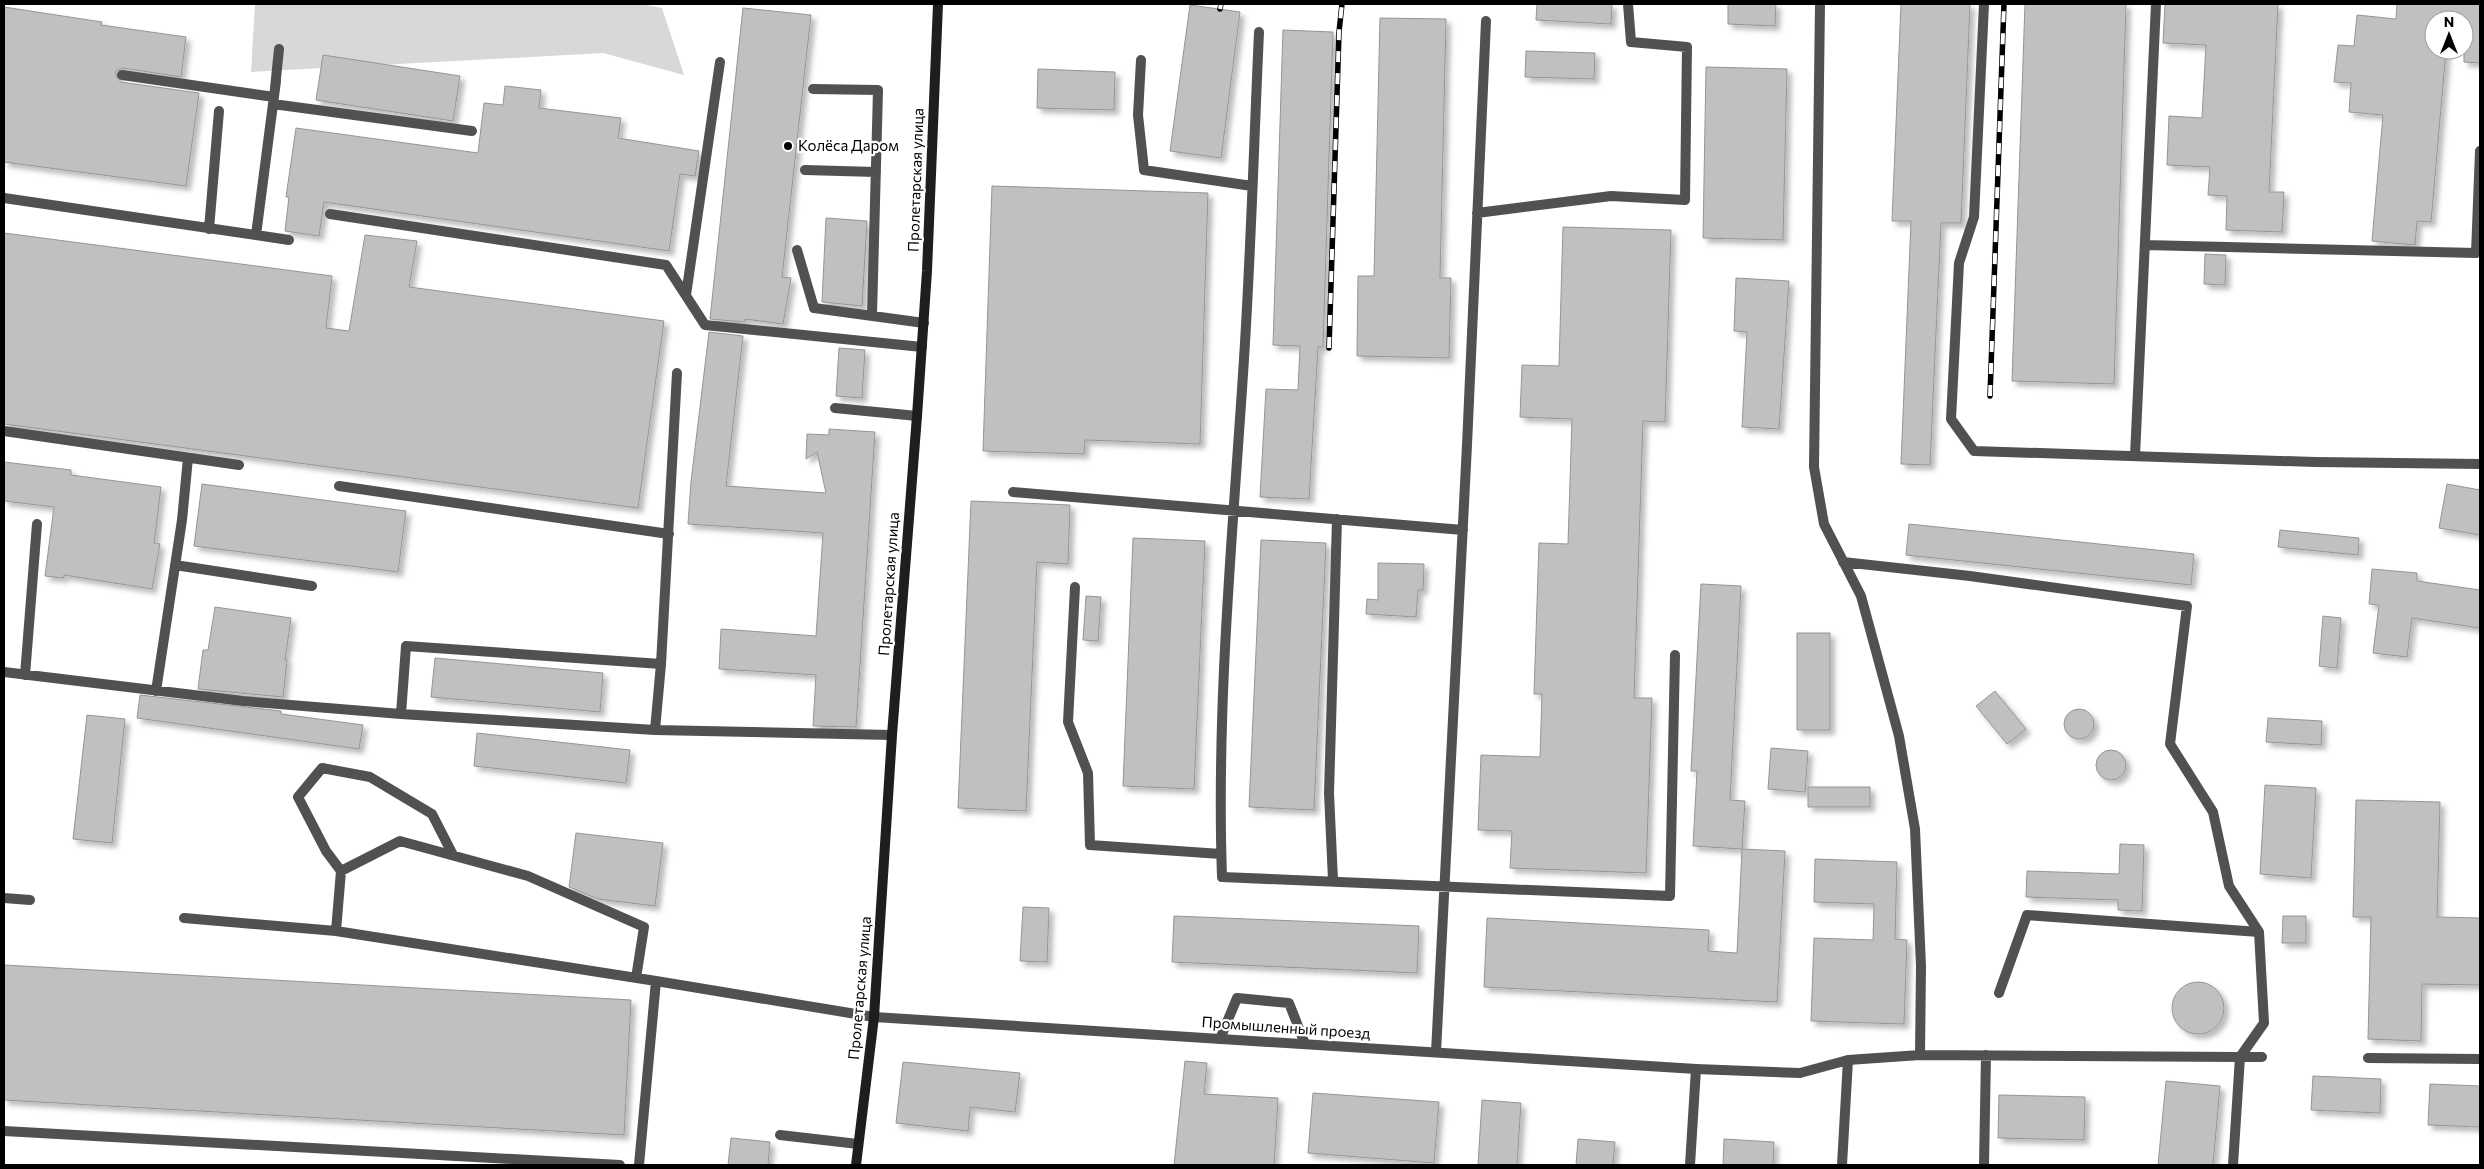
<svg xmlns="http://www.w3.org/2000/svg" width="2484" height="1169" font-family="Commissioner,sans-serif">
	<defs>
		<filter id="shadow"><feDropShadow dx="4.5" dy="4.5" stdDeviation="2.5" flood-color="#0004"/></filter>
	</defs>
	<rect width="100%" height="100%" fill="#fff"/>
	<path fill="#d8d8d8" d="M255,4H640L662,8L684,75L603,53L251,72Z"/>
	<path fill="#c0c0c0" stroke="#959595" filter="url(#shadow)" d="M1537,4H1612L1611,24L1536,20Z
		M1728,4H1776L1775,26L1728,24Z
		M1901,4H1970L1961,223H1941L1930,465L1901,464L1911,221H1892Z
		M2025,4H2126L2114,384L2012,381Z
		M2165,4H2278L2269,192H2284L2282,232L2226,230L2227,196L2208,195L2210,167L2167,165L2169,116L2202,118L2206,45L2163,43Z
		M2397,4H2480V63L2464,62V20H2434V50H2446L2431,222L2417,221L2415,245L2372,241L2383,115L2349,112L2351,83L2334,82L2338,45L2354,46L2357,15L2396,19Z
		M1190,5L1240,12L1221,158L1170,151Z
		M4,7L102,22L101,25L186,37L181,77L123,68L117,70L115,74L121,82L199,93L186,186L4,162Z
		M743,8L811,15L782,277L791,278L783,324L745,319L744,322L710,319Z
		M1380,18L1446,19L1440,278H1451L1449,358L1357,356L1358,276H1374Z
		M1283,30L1333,32L1323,347H1318L1309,499L1260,497L1266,389L1298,390L1300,346L1273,345Z
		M1526,51L1595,53L1594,79L1525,77Z
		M323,55L460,76L453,121L316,100Z
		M1706,67L1787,69L1783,240L1703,238Z
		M1038,69L1115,72L1114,110L1037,108Z
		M505,86L541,90L539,108L621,118L618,138L699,151L695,176L680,174L669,251L324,202L319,236L285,231L289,197H286L296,128L478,153L484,103L503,105Z
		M992,186L1208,193L1200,444L1085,440L1084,454L983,451Z
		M826,218L867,221L862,306L822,302Z
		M1563,227L1671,230L1665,422L1643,421L1634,698H1652L1646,873L1510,868L1512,831L1478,830L1481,755L1540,757L1542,694H1534L1539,543L1568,544L1572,419L1520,417L1522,365L1559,366Z
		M4,233L332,276L326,328L349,331L365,235L417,241L409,287L664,321L638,508L4,424Z
		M2205,254L2226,255L2225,285L2204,284Z
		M1736,278L1789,281L1779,429L1742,427L1747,332L1734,331Z
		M709,332L743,336L726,486L826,493L817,452L806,459L807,434L829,435V429L875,432L856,727L813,726L816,675L719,669L721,629L816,636L823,533L688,524L691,482Z
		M839,348L865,350L862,398L836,396Z
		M4,462L71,470V475L161,487L154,543L160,544L152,589L64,575L63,578L45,576L54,507L4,501Z
		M202,484L406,511L398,572L194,546Z
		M2447,484L2480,490V535L2439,528Z
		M971,501L1070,505L1068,564L1037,562L1026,811L958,808Z
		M1909,524L2194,554L2191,585L1906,555Z
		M2280,530L2359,538L2358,555L2278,547Z
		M1133,538L1205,541L1194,789L1123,786Z
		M1261,540L1326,543L1314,810L1249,807Z
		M1378,563L1424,564L1423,590H1418L1416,617L1366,614L1367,599L1378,600Z
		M2372,569L2417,573V581L2480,590V628L2412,618L2407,657L2373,653L2379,605L2369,604Z
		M1701,584L1741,586L1730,800L1745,801L1742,849L1693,846L1697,771H1691Z
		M1086,596L1101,597L1098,641L1083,640Z
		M215,607L291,618L285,660H287L283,697L198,689L203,650H208Z
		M2323,616L2341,618L2337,668L2319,666Z
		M1797,633H1830V730H1797Z
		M435,658L603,673L600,712L431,697Z
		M1995,691L2026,729L2007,744L1976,706Z
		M140,695L281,711V714L363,725L359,749L137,718Z
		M2064 724a15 15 0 1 1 30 0a15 15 0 1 1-30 0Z
		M87,715L125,719L112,843L73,839Z
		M2268,718L2322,721L2321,745L2266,742Z
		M477,733L630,750L626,783L474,766Z
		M1771,748L1808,751L1805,792L1768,789Z
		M2096 765a15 15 0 1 1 30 0a15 15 0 1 1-30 0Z
		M2265,785L2316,788L2311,878L2260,874Z
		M1808,787H1870V807H1808Z
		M2356,800L2440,802L2437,917L2480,918V985L2422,984L2421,1041L2368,1039L2371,917H2353Z
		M576,833L663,843L655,906L598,899L569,887Z
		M2120,844L2144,845L2142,911L2118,910V900L2026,897L2027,871L2119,874Z
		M1742,849L1785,851L1777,1002L1484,987L1487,918L1709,930L1708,951L1737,953Z
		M1815,859L1897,862L1895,939L1907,940L1904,1024L1811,1021L1814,938L1873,940L1874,904L1814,902Z
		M1023,907L1049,908L1047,962L1020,961Z
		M1174,916L1419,926L1417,973L1172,962Z
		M2283,916H2306V943H2282Z
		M4,965L631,1000L624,1135L4,1100Z
		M2172 1008a26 26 0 1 1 52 0a26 26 0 1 1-52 0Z
		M1185,1061L1207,1063L1204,1094L1278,1098L1274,1165H1174Z
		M903,1062L1020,1073L1015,1112L970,1107L968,1131L896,1123Z
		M2313,1076L2381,1079L2380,1113L2311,1110Z
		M2166,1081L2220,1086L2213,1165H2158Z
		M2430,1084L2480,1086V1127L2428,1125Z
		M1313,1093L1439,1102L1434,1163L1308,1153Z
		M1999,1095L2085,1097L2084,1140L1998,1138Z
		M1482,1100L1521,1103L1517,1165H1478Z
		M731,1138L770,1142L768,1165H728Z
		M1578,1139L1615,1142L1613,1165H1576Z
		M1724,1139L1774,1142L1773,1165H1723Z"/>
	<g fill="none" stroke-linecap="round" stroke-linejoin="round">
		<path stroke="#515151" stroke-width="10" d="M1820,4L1814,467L1824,524L1861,596L1899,736L1915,829L1921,966L1920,1055
			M1984,4L1974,217L1959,263L1951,419L1974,451L2315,462L2480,464
			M1259,32C1254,141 1251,250 1244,359C1233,531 1216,704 1222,877L1670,896L1675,655
			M1141,60L1138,115L1144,170L1252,186
			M122,75L274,97
			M275,88L279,49
			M813,89L878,90L872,315
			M273,104L472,131
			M805,170L876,172
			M4,198L256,235L276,81
			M1477,213L1611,196L1685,200L1687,47L1631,42L1628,4
			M330,214L666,265L705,325L922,347
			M209,229L219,111
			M256,235L289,240
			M2145,245L2476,253L2480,151
			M797,250L814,308L924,323
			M686,295L720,62
			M835,408L917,416
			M4,431L239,465
			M2135,456L2156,4
			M339,486L669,534
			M1013,492L1463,530
			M1843,562L1970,576L2187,606L2170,744L2213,812L2229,886L2259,932L2264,1023L2240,1057H2262
			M175,565L312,586
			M1075,587L1068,722L1088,773L1090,845L1221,854
			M661,664L677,373
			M4,672L243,701L401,714
			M25,675L37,524
			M156,691L182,520L188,458
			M655,730L401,714L406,646L661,664L655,730L892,735
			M341,871L326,851L298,797L322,768L370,777L432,814L453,855
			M1333,880L1329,793L1337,519
			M4,898L30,900
			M184,918L336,931L656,981L639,1165
			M336,931L341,871L400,841L528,876L644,927L636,978
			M656,981L874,1017
			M1999,993L2027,915L2259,932
			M1220,1039L1237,998L1289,1003L1305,1044
			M1436,1052L1467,445L1486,21
			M2368,1058L2480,1059
			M1696,1069L1800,1073L1848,1060L1920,1055L2240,1057L2233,1165
			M4,1131L620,1165
			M780,1135L858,1144
			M1842,1165L1848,1060
			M1984,1165L1986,1055"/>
		<path stroke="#515151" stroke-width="10" d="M874,1017L1696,1069L1690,1165"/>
		<path stroke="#1e1e1e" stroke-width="10" d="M856,1165L874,1017L892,735L917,416L927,271L938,4"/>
		<g stroke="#000" stroke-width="5.5">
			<path id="rail" d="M1220,9L1221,4
				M1329,348L1339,32L1342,4
				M1990,396L2004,4"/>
		</g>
		<use href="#rail" stroke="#fff" stroke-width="4" stroke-dasharray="11" stroke-linecap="butt"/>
	</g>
	<circle fill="#000" stroke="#fff" stroke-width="2" cx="788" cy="146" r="5"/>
	<g text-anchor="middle" stroke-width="4.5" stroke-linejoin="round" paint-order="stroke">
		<g font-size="15" fill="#000" stroke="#fff" text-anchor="start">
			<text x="798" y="151">Колёса Даром</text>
		</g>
		<g font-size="15" fill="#000" stroke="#fff">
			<text transform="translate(916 180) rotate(-88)" y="5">Пролетарская улица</text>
			<text transform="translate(889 584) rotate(-86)" y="5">Пролетарская улица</text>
			<text transform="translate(860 988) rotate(-85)" y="5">Пролетарская улица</text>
			<text transform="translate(1286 1028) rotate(4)" y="5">Промышленный проезд</text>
		</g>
	</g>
	<rect width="2484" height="1169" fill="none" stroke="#000000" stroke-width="10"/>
	<g transform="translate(2449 35)"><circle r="24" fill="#ffffff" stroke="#999999"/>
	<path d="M0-4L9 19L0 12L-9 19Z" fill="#000000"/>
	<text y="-8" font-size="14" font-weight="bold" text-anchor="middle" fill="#000000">N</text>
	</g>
</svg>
